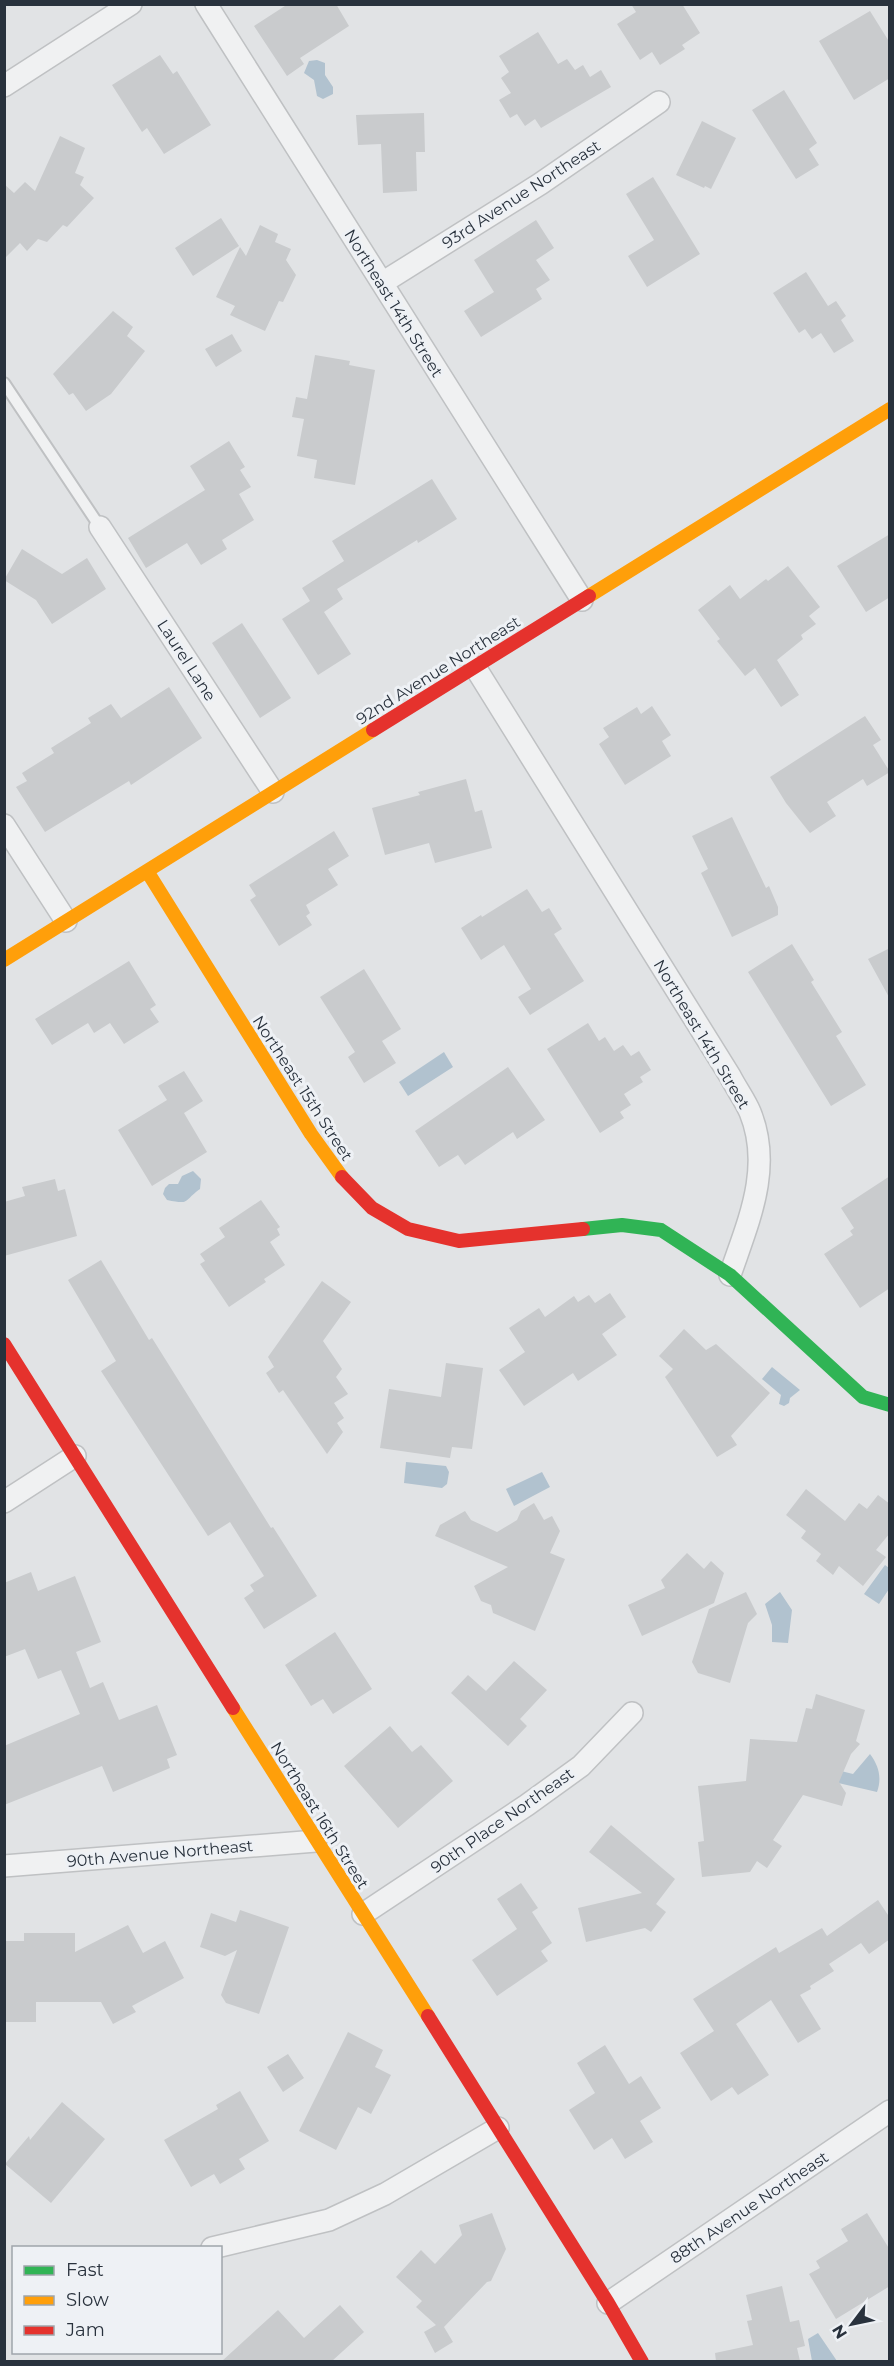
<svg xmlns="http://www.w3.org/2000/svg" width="894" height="2366" font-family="Montserrat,sans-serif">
	<rect width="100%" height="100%" fill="#e1e3e5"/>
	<path fill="#b1c2cf" d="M317,60L325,63V75L333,87V94L323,99L317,96L314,80L304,73L309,61Z
		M444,1052L453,1067L408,1096L399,1082Z
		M193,1171L201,1179L200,1189C183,1201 191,1205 167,1200L163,1194L165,1188L169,1184H178L182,1176Z
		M772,1367L800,1390L790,1398L789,1403L784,1406L779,1404L781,1395L762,1379Z
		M406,1462L446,1466L449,1472L447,1484L442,1488L404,1483Z
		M542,1472L550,1487L514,1506L506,1489Z
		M885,1565L889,1568V1589L879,1604L864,1594Z
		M780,1592L792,1610L788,1643L772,1642V1625L765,1604Z
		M870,1754C879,1766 882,1778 877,1792L834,1782L837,1770L853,1774Z
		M818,2333L837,2361H812L808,2339Z"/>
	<path fill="#c9cbcd" d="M288,4H336L349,26L300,58L304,64L287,76L254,26Z
		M631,4H682L700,33L682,45L685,49L660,65L652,52L640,60L617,24L636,12Z
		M870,11L890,43V78L854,100L819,41Z
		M538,32L558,64L567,59L575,70L583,65L590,77L601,70L611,87L541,128L535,119L525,126L517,114L510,118L499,100L511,93L501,78L509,72L499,56Z
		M160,55L173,74L177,71L211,125L164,154L147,128L142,132L112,85Z
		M784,90L817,143L809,149L819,165L796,179L752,110Z
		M424,113L425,152H416L417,191L383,193L381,144L358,145L356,115Z
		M702,121L736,138L711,189L705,186L704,188L676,175Z
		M60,136L85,148L75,173L84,177L80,185L94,198L67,227L63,225L47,242L38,239L27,251L20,243L4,259V184L14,193L25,182L35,191Z
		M653,177L700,254L647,287L628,256L654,240L626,194Z
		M221,218L239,246L193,276L175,248Z
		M536,220L554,248L536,260L550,280L536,289L542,299L481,337L464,311L494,292L474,260Z
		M260,225L278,234L275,242L291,249L286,260L296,275L283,302L279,301L265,331L230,315L235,306L216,297L240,247L246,256Z
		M806,272L828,306L836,301L846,316L841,320L854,341L834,353L821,333L812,339L805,329L799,333L773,293Z
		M113,311L133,327L127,336L145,351L111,394L86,411L73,393L69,395L53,374Z
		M232,334L242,351L216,367L205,349Z
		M315,355L350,361L349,365L375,370L355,485L314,478L317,460L297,456L304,419L292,417L296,397L307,399Z
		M229,441L245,467L240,470L251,487L239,494L254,520L222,540L227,549L201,565L187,543L146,568L128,538L205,490L190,466Z
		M432,479L457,519L418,543L417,540L337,589L343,599L324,612L351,654L318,675L282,619L310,601L302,588L344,561L332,541Z
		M890,534V597L866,612L837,566Z
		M22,549L62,574L87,558L106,589L52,624L36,600L4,580Z
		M788,566L820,607L809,616L816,624L801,635L803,639L777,660L799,695L781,707L755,668L745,676L717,641L720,639L698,610L730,585L740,599L766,579L768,581Z
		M242,623L291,698L260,718L212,643Z
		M169,687L202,738L131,785L129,781L45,832L16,787L27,781L22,773L54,753L51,748L91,723L88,718L111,704L121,718Z
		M652,706L671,735L662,741L671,756L625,785L599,744L609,737L603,728L637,707L641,714Z
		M865,716L881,740L873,745L890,772L867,786L863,779L827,802L836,816L810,833L786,803L770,777Z
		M466,779L475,812L482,810L492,848L435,863L429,843L385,855L372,808L420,795L418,792Z
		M732,817L766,888L769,886L778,907V915L732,937L701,873L708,869L692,836Z
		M334,831L349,856L328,869L338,885L306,905L310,913L306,916L312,925L279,946L250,900L256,896L249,885Z
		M527,889L542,912L549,908L562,929L554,934L584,981L530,1015L518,997L531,989L504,945L481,960L461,928L481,915L482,917Z
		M792,944L814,980L811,982L842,1032L836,1036L866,1085L831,1106L748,972Z
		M890,948V999L868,959Z
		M129,961L156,1005L150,1009L159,1022L124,1044L110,1023L94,1033L88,1023L52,1045L35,1019Z
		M364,969L401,1029L382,1041L396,1063L364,1083L348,1057L355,1052L320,997Z
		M588,1023L599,1041L605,1037L614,1051L623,1045L631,1056L639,1051L651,1070L640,1077L643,1082L624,1094L631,1105L620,1112L624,1118L600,1133L547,1049Z
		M508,1067L545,1120L517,1139L513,1132L465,1165L458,1155L439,1167L415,1131Z
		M184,1071L203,1101L184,1113L207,1152L152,1186L118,1130L167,1100L158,1086Z
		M890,1176V1288L860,1308L824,1254L853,1235L850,1231L854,1228L841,1208Z
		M55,1179L58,1191L65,1189L77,1236L4,1256V1202L25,1196L22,1187Z
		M261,1200L280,1227L277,1229L280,1235L270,1242L285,1265L264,1279L266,1282L229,1307L200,1264L205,1261L200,1254L225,1237L219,1228Z
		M101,1260L149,1340L152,1338L271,1528L273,1527L317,1596L264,1629L244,1598L254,1591L250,1585L264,1576L230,1522L208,1536L101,1371L116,1361L68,1280Z
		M322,1281L351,1302L323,1341L342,1369L336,1377L348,1394L334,1403L344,1418L337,1423L343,1432L327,1454L283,1390L279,1393L266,1373L274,1367L268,1357Z
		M610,1293L626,1317L602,1334L617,1355L578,1381L573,1373L524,1406L499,1370L525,1352L509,1328L539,1308L545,1317L574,1296L578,1302L589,1295L595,1303Z
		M684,1329L706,1350L716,1344L770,1393L731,1436L737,1445L717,1457L665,1377L673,1369L659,1356Z
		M446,1363L483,1368L472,1449L452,1447L450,1458L380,1448L389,1389L441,1397Z
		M806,1489L845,1521L859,1503L867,1509L878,1495L890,1504V1533L876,1550L886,1557L863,1586L839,1566L833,1575L816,1561L821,1554L801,1538L806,1531L786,1515Z
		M534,1503L544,1520L552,1516L560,1531L550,1553L565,1559L535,1631L493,1613L491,1605L481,1601L474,1586L508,1567L435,1536L440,1525L465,1511L471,1520L497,1532L517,1520L521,1511Z
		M687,1553L704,1569L711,1561L724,1573L714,1603L642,1636L628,1605L665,1588L661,1580Z
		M31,1572L38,1591L75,1576L101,1642L76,1652L90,1688L103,1682L119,1720L157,1705L177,1755L167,1759L170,1768L113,1792L102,1766L4,1805V1746L80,1714L61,1670L38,1679L25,1649L4,1657V1583Z
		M746,1592L757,1614L748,1623L730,1683L698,1673L692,1662L709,1609Z
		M335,1632L372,1689L333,1714L323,1699L311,1706L285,1665Z
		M514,1661L547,1690L520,1719L527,1726L508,1746L451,1693L468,1675L486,1691Z
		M816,1694L865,1710L856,1741L860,1744L851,1754L839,1782L846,1793L842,1806L803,1795L773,1840L782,1846L767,1868L757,1861L750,1872L702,1877L698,1842L704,1841L698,1786L746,1781L750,1739L797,1742L806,1708L812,1709Z
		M390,1726L412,1752L421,1745L453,1781L398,1828L344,1766Z
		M611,1825L675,1879L656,1904L666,1912L651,1932L645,1928L586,1942L578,1908L642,1893L589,1852Z
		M521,1883L538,1908L532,1912L552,1943L541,1951L548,1961L497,1996L472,1960L517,1929L497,1899Z
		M878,1900L890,1918V1939L869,1954L861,1943L829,1964L834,1971L810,1986L811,1989L800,1995L821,2029L798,2043L771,2000L736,2024L769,2075L738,2095L732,2087L711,2101L680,2053L714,2031L693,1999L776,1947L779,1953L822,1928L827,1936Z
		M240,1910L289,1927L259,2014L226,2003L221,1995L237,1950L225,1956L200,1947L211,1913L236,1922Z
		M128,1925L143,1953L165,1941L184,1978L132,2006L136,2012L113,2024L101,2002H36V2022H5L4,1941H24V1933H75V1952Z
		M348,2032L383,2050L375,2067L391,2075L371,2114L358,2107L336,2150L299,2131Z
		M605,2045L629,2084L641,2076L661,2108L640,2121L653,2142L625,2159L612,2138L594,2150L569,2110L595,2093L577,2063Z
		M288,2054L304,2078L283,2092L267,2067Z
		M240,2091L269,2141L239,2159L245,2169L220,2184L214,2174L191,2187L164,2140L218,2109L216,2105Z
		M62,2102L105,2139L51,2203L5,2164L29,2136L30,2140Z
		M492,2213L506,2249L491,2281L487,2282L444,2327L453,2342L435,2353L424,2332L436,2325L416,2307L422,2301L396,2277L421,2250L435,2264L462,2235L459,2225Z
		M867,2213L890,2250V2286L836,2319L809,2274L820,2268L816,2261L848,2241L841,2229Z
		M782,2286L790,2322L799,2320L805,2346L797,2348L800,2361H716L715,2353L753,2345L747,2321L752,2320L746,2295Z
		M340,2305L364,2332L332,2361H222L278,2310L304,2338Z"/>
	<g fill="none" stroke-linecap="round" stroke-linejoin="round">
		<g stroke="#bfc1c3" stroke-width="14">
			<path id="lane" d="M4,383L100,527"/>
		</g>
		<g stroke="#bfc1c3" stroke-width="24">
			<path id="street" d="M206,4L582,600
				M4,86L131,4
				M382,283L540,184L659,102
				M100,527L273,792
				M475,667L730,1076C736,1088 745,1100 750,1112C773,1168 748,1222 730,1275
				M4,825L66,921
				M4,1502L75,1456
				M4,1866L316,1841
				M363,1914L527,1805L581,1766L632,1713
				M212,2248L329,2220L385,2194L498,2128
				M608,2303L890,2111"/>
		</g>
		<use href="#lane" stroke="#f0f1f2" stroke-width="10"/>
		<use href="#street" stroke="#f0f1f2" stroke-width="21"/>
		<path stroke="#30b455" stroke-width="14" d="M583,1229L622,1225L661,1230L730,1275L863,1397L890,1405"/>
		<path stroke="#ff9f0a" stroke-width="14" d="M589,596L890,409
			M147,871L311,1134L342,1177
			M4,960L373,730
			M233,1708L428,2016"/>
		<path stroke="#e5322d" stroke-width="14" d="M373,730L589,596
			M342,1177L372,1208L408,1229L459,1241L583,1229
			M4,1344L233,1708
			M428,2016L608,2303L642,2362"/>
	</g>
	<g text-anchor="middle" stroke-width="6" stroke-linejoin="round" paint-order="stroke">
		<g font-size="16" fill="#29323d" stroke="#eef1f5">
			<text transform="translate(521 194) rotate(-33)" y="6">93rd Avenue Northeast</text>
			<text transform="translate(394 303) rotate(58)" y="6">Northeast 14th Street</text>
			<text transform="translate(187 660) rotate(57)" y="6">Laurel Lane</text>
			<text transform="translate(438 670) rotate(-32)" y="6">92nd Avenue Northeast</text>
			<text transform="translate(702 1034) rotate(59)" y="6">Northeast 14th Street</text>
			<text transform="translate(303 1088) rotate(57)" y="6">Northeast 15th Street</text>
			<text transform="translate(320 1815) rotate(58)" y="6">Northeast 16th Street</text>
			<text transform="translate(502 1820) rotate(-35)" y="6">90th Place Northeast</text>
			<text transform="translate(160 1853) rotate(-5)" y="6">90th Avenue Northeast</text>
			<text transform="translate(749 2207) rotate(-34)" y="6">88th Avenue Northeast</text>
		</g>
	</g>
	<rect width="894" height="2366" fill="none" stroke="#29323d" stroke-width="12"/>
	<rect x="12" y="2246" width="210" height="108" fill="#eef1f5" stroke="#9fa5ab" stroke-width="1.5"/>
	<rect x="24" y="2266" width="30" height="9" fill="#30b455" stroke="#9fa5ab" stroke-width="1.5"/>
	<text x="66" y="2276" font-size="18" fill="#29323d">Fast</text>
	<rect x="24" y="2296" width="30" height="9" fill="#ff9f0a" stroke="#9fa5ab" stroke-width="1.5"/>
	<text x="66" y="2306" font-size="18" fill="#29323d">Slow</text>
	<rect x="24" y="2326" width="30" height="9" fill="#e5322d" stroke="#9fa5ab" stroke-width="1.5"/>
	<text x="66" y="2336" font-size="18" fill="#29323d">Jam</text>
	<g transform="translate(852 2324) rotate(238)" stroke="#eef1f5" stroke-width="4.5" paint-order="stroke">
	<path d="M0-4.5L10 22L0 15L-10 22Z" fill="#29323d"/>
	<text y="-9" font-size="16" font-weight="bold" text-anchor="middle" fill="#29323d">N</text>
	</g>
</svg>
